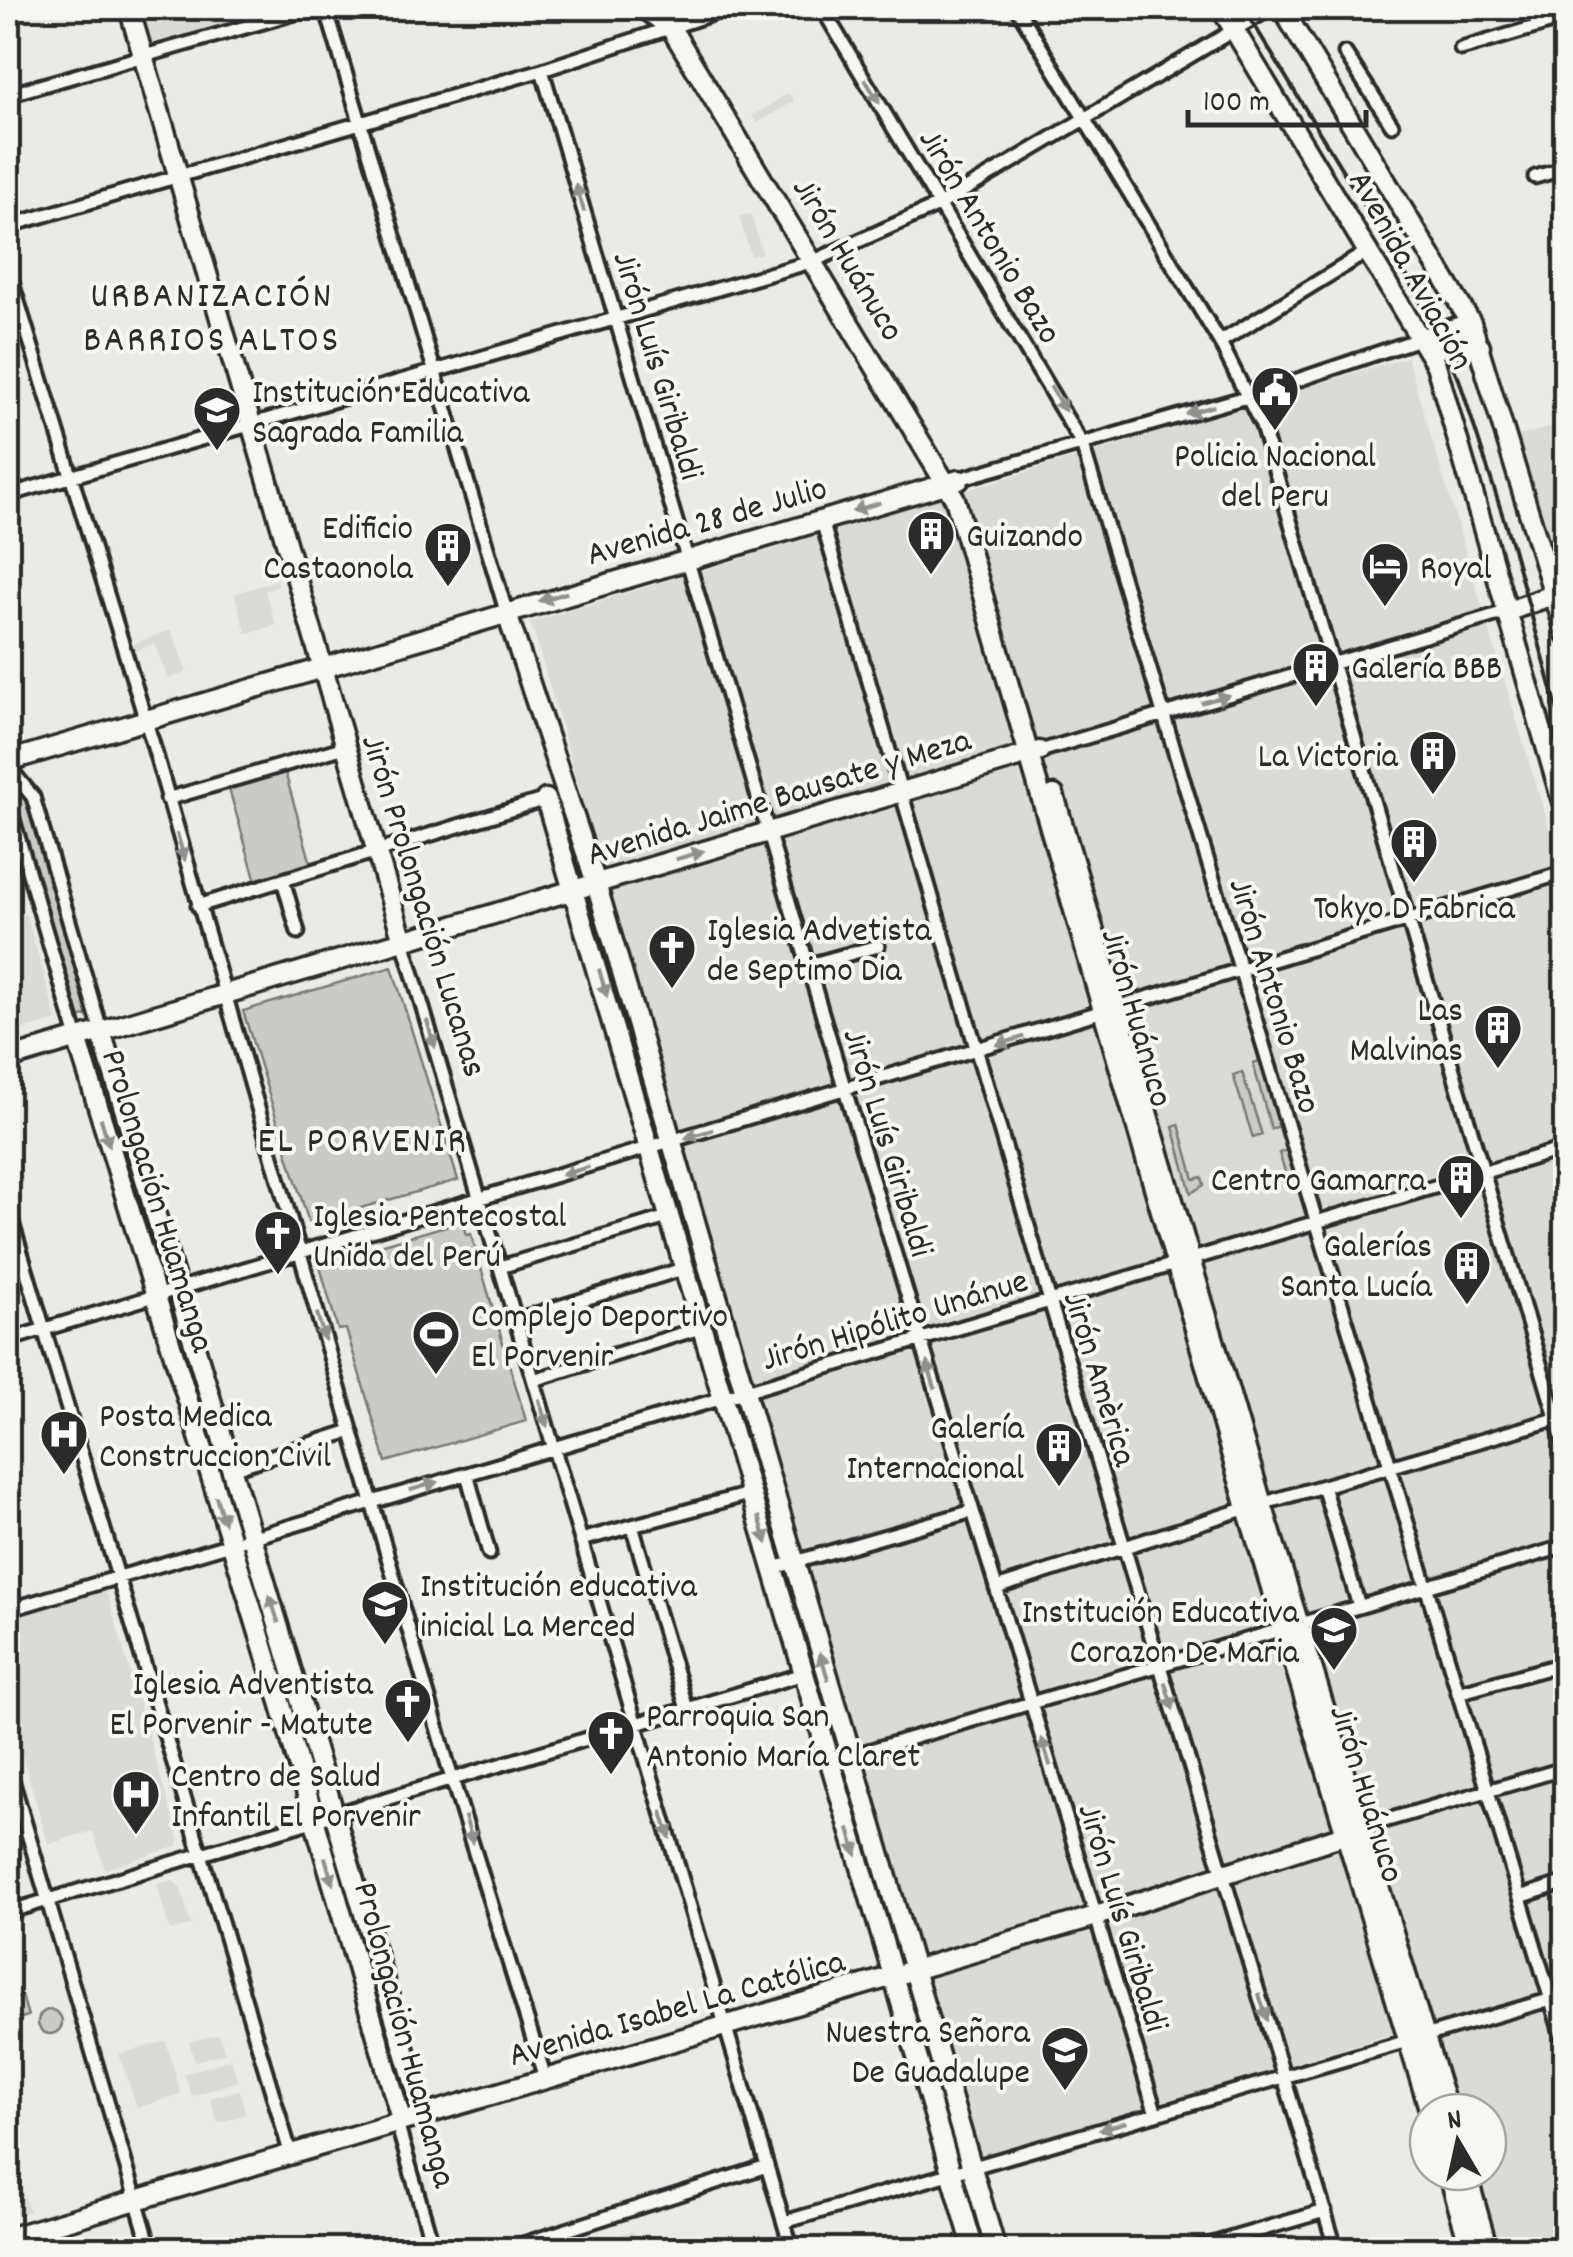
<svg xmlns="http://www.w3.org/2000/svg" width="1573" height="2257" font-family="Dekko,sans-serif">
	<rect width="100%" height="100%" fill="#eaeae6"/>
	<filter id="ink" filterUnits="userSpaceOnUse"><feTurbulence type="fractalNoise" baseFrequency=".01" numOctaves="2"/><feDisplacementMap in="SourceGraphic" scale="20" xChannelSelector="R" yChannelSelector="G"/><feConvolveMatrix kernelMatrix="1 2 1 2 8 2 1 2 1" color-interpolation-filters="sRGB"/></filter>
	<g filter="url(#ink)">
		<path fill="#dadad6" d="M140,8H281L150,43Z
			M789,93L794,101L757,123L752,116Z
			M751,214L762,253L751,256L739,217Z
			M1407,357L1565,881V2249H1481L1457,2172H1488V2112H1439L1413,2027L977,2161L531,622Z
			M1565,423L1566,569L1559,571L1519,436Z
			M277,580L279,586L265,591L276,625L247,634L234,594Z
			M171,630L187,672L168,679L155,644L135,651L132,644Z
			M26,914L57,1020L8,1034V920Z
			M102,1591L108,1596L179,1840L178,1846L105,1869L93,1831L48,1844L8,1703V1620Z
			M172,1880L181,1888L191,1925L170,1931L157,1884Z
			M219,2034L225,2053L195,2061L189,2042Z
			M166,2041L181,2094L137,2108L119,2054Z
			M231,2059L238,2081L192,2096L184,2074Z
			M239,2090L246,2114L218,2123L210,2098Z
			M12,2157L29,2211L9,2217L8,2159Z
			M633,2231L639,2249H592L590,2244Z"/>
		<path fill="#cacac7" stroke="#7a7a79" stroke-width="2.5" d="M283,765L313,871L258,888L227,782Z
			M27,793L90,1015L77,1018L14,797Z
			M392,967L458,1180L309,1223L243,1011Z
			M1264,1060L1282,1125L1271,1129L1253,1063Z
			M1242,1072L1262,1135L1253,1138L1233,1075Z
			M119,1106L164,1271L149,1275L104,1111Z
			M1179,1124L1194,1179L1202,1177L1204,1185L1191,1193L1173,1126Z
			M1290,1149L1302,1187L1291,1190L1279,1153Z
			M462,1221L466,1235L471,1234L526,1421L386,1462L346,1329L338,1330L319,1263Z
			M190,1356L239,1521L234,1525L181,1357Z
			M248,1554L324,1803L311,1807L236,1558Z
			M330,1832L407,2092L397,2095L319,1835Z
			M22,1996L28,2016L8,2022V2000Z
			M38 2022a12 12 0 1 1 24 0a12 12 0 1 1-24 0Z"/>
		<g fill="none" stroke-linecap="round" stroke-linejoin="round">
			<g stroke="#2b2b2b" stroke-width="19">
				<path id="street" d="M326,8L506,611
					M822,8L1082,444L1566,2050
					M1017,8L1220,342L1262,426L1566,1451
					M1461,49L1566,18
					M1345,53L1392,125
					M542,70L845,1090L1156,2114
					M8,95L312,8
					M1535,177L1566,168
					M8,226L542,70L730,8
					M8,269L152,741L452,1779L545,2078
					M1220,342L1370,250
					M959,479L1250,396L1422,338
					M8,495L814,261L941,204L1271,8
					M822,521L1050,1301L1336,2250
					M1040,751L1509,611
					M8,766L33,797L101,1031
					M167,799L345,747
					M8,802L77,1038
					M283,880L298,932
					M198,906L546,799
					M403,941L792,2250
					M809,965L878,946
					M8,1209L291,2155
					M500,1267L671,1216
					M516,1320L686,1268
					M8,1340L1566,872
					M534,1380L703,1327
					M231,1469L351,1431
					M467,1474L489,1553
					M1323,1486L1359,1606
					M632,1526L687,1709
					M581,1540L752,1493
					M774,1568L973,1511
					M996,1588L1247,1508L1566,1416
					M8,1610L1566,1148
					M1458,1693L1566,1663
					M830,1762L1566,1546
					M8,1766L151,2250
					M1360,1828L1566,1768
					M1520,1897L1566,1882
					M8,1912L804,1674
					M396,2120L434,2250
					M784,2222L1566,1995
					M504,2250L767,2166
					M1191,2250L1325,2211"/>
			</g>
			<g stroke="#2b2b2b" stroke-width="25">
				<path id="secondary" d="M129,8L403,941
					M644,8L671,28L955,499L1247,1508L1430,2112
					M506,611L596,883L996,2250
					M1509,611L1566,590
					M8,761L959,480
					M1054,795L1262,1504L1448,2112
					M546,799L974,2250
					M101,1031L424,2115
					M77,1038L281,1705L399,2112
					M8,1059L1039,751
					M1448,2172L1471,2250
					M1466,2172L1488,2250
					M8,2238L1096,1916L1356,1831"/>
			</g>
			<g stroke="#2b2b2b" stroke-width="25">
				<path id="primary" d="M1221,8L1436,365L1566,815
					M1282,8L1471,323L1566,634
					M1422,338L1471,323
					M1423,339L1439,348L1480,346"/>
			</g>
			<use href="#street" stroke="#f6f6f2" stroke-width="11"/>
			<use href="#secondary" stroke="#f6f6f2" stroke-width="18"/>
			<use href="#primary" stroke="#f6f6f2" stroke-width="18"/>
			<path stroke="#2b2b2b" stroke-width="4" d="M1244,8L1406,275L1459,379L1512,545L1566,740"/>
		</g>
		<defs><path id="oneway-solid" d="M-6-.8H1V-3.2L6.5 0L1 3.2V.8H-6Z" transform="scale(2.5)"/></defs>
		<g fill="#90908e">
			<use href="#oneway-solid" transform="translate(872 91) rotate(59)"/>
			<use href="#oneway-solid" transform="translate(580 198) rotate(-107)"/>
			<use href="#oneway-solid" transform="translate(1058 399) rotate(59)"/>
			<use href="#oneway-solid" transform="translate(1200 410) rotate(164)"/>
			<use href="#oneway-solid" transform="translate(866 507) rotate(163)"/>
			<use href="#oneway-solid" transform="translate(553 597) rotate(163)"/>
			<use href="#oneway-solid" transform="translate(1215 699) rotate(-16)"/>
			<use href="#oneway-solid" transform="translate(181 847) rotate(74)"/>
			<use href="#oneway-solid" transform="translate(690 855) rotate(-17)"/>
			<use href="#oneway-solid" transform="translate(603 983) rotate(74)"/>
			<use href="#oneway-solid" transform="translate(431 1034) rotate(73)"/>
			<use href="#oneway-solid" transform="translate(1010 1041) rotate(163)"/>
			<use href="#oneway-solid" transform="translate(105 1132) rotate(73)"/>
			<use href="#oneway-solid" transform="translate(699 1134) rotate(163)"/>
			<use href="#oneway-solid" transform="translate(575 1171) rotate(163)"/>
			<use href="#oneway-solid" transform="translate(321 1327) rotate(74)"/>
			<use href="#oneway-solid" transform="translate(931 1375) rotate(-107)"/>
			<use href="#oneway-solid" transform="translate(543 1413) rotate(73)"/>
			<use href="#oneway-solid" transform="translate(424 1486) rotate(-17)"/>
			<use href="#oneway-solid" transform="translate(220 1510) rotate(73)"/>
			<use href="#oneway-solid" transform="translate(763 1530) rotate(74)"/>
			<use href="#oneway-solid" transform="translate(274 1609) rotate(-108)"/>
			<use href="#oneway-solid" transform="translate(824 1666) rotate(-107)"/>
			<use href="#oneway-solid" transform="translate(1169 1696) rotate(73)"/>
			<use href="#oneway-solid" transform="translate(1046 1752) rotate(-107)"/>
			<use href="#oneway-solid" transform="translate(666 1825) rotate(73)"/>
			<use href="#oneway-solid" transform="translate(469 1830) rotate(73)"/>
			<use href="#oneway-solid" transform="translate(853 1842) rotate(74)"/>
			<use href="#oneway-solid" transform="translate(329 1871) rotate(74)"/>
			<use href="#oneway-solid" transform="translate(1263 2007) rotate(73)"/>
			<use href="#oneway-solid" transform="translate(1113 2126) rotate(164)"/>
		</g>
	</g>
	<defs>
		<g id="civic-pin" transform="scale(2.5)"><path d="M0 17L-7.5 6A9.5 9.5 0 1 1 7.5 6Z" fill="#2b2b2b" stroke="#f6f6f2"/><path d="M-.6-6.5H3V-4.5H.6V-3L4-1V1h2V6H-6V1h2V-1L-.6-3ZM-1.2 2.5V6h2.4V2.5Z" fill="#fff"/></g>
		<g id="school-pin" transform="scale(2.5)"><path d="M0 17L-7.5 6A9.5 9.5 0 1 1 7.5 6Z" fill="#2b2b2b" stroke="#f6f6f2"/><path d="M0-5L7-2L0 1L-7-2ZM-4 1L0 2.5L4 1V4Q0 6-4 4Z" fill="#fff"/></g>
		<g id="building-pin" transform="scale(2.5)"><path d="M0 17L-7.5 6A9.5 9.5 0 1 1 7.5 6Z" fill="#2b2b2b" stroke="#f6f6f2"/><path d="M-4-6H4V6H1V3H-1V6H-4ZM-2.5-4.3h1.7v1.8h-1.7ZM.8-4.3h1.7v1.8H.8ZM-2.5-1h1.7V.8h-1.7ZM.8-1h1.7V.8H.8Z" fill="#fff"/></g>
		<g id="hotel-pin" transform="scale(2.5)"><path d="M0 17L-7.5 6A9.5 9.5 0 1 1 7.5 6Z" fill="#2b2b2b" stroke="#f6f6f2"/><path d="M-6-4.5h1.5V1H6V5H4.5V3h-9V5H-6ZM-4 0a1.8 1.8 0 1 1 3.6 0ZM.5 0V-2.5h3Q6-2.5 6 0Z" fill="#fff"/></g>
		<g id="church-pin" transform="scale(2.5)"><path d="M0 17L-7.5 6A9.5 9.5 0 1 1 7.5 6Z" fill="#2b2b2b" stroke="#f6f6f2"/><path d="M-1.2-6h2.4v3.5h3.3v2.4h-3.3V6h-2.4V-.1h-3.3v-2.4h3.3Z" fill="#fff"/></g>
		<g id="stadium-pin" transform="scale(2.5)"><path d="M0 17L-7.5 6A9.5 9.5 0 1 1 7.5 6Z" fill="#2b2b2b" stroke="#f6f6f2"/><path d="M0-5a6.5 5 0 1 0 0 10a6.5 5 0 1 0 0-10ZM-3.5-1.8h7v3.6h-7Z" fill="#fff"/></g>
		<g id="hospital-pin" transform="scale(2.5)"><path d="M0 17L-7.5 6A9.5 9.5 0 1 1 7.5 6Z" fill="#2b2b2b" stroke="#f6f6f2"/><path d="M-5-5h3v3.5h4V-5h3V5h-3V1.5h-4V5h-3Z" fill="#fff"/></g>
	</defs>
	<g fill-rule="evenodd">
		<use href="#civic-pin" x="1275" y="390"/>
		<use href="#school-pin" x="217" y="410"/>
		<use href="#building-pin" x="931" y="534"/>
		<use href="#building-pin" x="448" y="546"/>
		<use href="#hotel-pin" x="1385" y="566"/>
		<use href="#building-pin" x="1316" y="666"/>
		<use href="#building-pin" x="1433" y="754"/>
		<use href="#building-pin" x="1414" y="842"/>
		<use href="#church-pin" x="672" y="948"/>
		<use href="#building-pin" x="1498" y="1028"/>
		<use href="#building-pin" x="1461" y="1178"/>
		<use href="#church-pin" x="278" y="1234"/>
		<use href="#building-pin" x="1467" y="1264"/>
		<use href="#stadium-pin" x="436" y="1334"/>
		<use href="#hospital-pin" x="64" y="1434"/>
		<use href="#building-pin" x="1059" y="1446"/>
		<use href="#school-pin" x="385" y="1604"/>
		<use href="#school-pin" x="1334" y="1630"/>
		<use href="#church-pin" x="408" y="1702"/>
		<use href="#church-pin" x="611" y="1734"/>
		<use href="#hospital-pin" x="136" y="1794"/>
		<use href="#school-pin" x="1065" y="2050"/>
	</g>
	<g text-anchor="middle" stroke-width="8" stroke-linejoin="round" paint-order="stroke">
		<g font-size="35" fill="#2b2b2b" stroke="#f6f6f2">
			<text transform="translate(992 235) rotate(59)" y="12">Jirón Antonio Bazo</text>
			<text transform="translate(850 258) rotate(59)" y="12">Jirón Huánuco</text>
			<text transform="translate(1413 269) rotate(61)" y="12">Avenida Aviación</text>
			<text transform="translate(660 365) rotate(73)" y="12">Jirón Luís Giribaldi</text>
			<text transform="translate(706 519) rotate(-16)" y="12">Avenida 28 de Julio</text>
			<text transform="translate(778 795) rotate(-17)" y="12">Avenida Jaime Bausate y Meza</text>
			<text transform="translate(426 905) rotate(73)" y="12">Jirón Prolongación Lucanas</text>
			<text transform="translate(1277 995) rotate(73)" y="12">Jirón Antonio Bazo</text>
			<text transform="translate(1139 1017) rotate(74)" y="12">Jirón Huánuco</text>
			<text transform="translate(890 1142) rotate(73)" y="12">Jirón Luís Giribaldi</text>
			<text transform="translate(160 1200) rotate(73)" y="12">Prolongación Huamanga</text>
			<text transform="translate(894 1318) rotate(-17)" y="12">Jirón Hipólito Unánue</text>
			<text transform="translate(1102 1378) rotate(73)" y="12">Jirón Amèrica</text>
			<text transform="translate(1369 1793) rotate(73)" y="12">Jirón Huánuco</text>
			<text transform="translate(1125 1917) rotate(73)" y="12">Jirón Luís Giribaldi</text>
			<text transform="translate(676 2006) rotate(-16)" y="12">Avenida Isabel La Católica</text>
			<text transform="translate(407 2034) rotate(75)" y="12">Prolongación Huamanga</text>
		</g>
		<g font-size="35" fill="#2b2b2b" stroke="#f6f6f2" text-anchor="start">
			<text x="252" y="402">Institución Educativa<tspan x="252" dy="40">Sagrada Familia</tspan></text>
			<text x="1275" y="466" text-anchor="middle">Policia Nacional<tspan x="1275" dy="40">del Peru</tspan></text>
			<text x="413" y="538" text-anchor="end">Edificio<tspan x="413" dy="40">Castaonola</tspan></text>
			<text x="966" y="546">Guizando</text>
			<text x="1420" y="578">Royal</text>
			<text x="1351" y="678">Galería BBB</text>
			<text x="1398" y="766" text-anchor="end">La Victoria</text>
			<text x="1414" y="918" text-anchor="middle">Tokyo D Fabrica</text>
			<text x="707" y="940">Iglesia Advetista<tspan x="707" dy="40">de Septimo Dia</tspan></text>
			<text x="1463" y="1020" text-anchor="end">Las<tspan x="1463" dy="40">Malvinas</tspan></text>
			<text x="1426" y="1190" text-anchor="end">Centro Gamarra</text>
			<text x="313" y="1226">Iglesia Pentecostal<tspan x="313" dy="40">Unida del Perú</tspan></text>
			<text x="1432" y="1256" text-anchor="end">Galerías<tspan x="1432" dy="40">Santa Lucía</tspan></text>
			<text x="471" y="1326">Complejo Deportivo<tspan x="471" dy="40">El Porvenir</tspan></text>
			<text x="99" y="1426">Posta Medica<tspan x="99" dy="40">Construccion Civil</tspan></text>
			<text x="1024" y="1438" text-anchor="end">Galería<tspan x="1024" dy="40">Internacional</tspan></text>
			<text x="420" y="1596">Institución educativa<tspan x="420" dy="40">inicial La Merced</tspan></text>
			<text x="1299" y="1622" text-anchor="end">Institución Educativa<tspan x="1299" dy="40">Corazon De Maria</tspan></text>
			<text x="373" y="1694" text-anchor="end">Iglesia Adventista<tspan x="373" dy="40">El Porvenir - Matute</tspan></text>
			<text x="646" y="1726">Parroquia San<tspan x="646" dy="40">Antonio María Claret</tspan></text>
			<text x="171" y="1786">Centro de Salud<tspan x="171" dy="40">Infantil El Porvenir</tspan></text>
			<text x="1030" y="2042" text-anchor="end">Nuestra Señora<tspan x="1030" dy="40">De Guadalupe</tspan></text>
		</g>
		<g font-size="38" letter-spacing="2.5" fill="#2b2b2b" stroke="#f6f6f2">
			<text x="212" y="306">URBANIZACIÓN<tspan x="212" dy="44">BARRIOS ALTOS</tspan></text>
			<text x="363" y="1151">EL PORVENIR</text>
		</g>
	</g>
	<rect width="1573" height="2257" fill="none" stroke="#f6f6f2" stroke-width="40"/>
	<rect x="20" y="20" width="1533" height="2217" fill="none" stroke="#2b2b2b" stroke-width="4" filter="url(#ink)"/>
	<g transform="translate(1458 2142) rotate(351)"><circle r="48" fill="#f6f6f2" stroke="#a5a5a2" stroke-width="2.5"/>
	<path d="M0-8L18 38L0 25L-18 38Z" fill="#2b2b2b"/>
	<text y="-15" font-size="28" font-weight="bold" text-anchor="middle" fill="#2b2b2b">N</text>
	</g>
	<path d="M1188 110v15h178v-15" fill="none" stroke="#2b2b2b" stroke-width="5"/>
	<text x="1203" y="110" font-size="30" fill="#2b2b2b" stroke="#f6f6f2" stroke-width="8" paint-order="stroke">100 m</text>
</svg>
